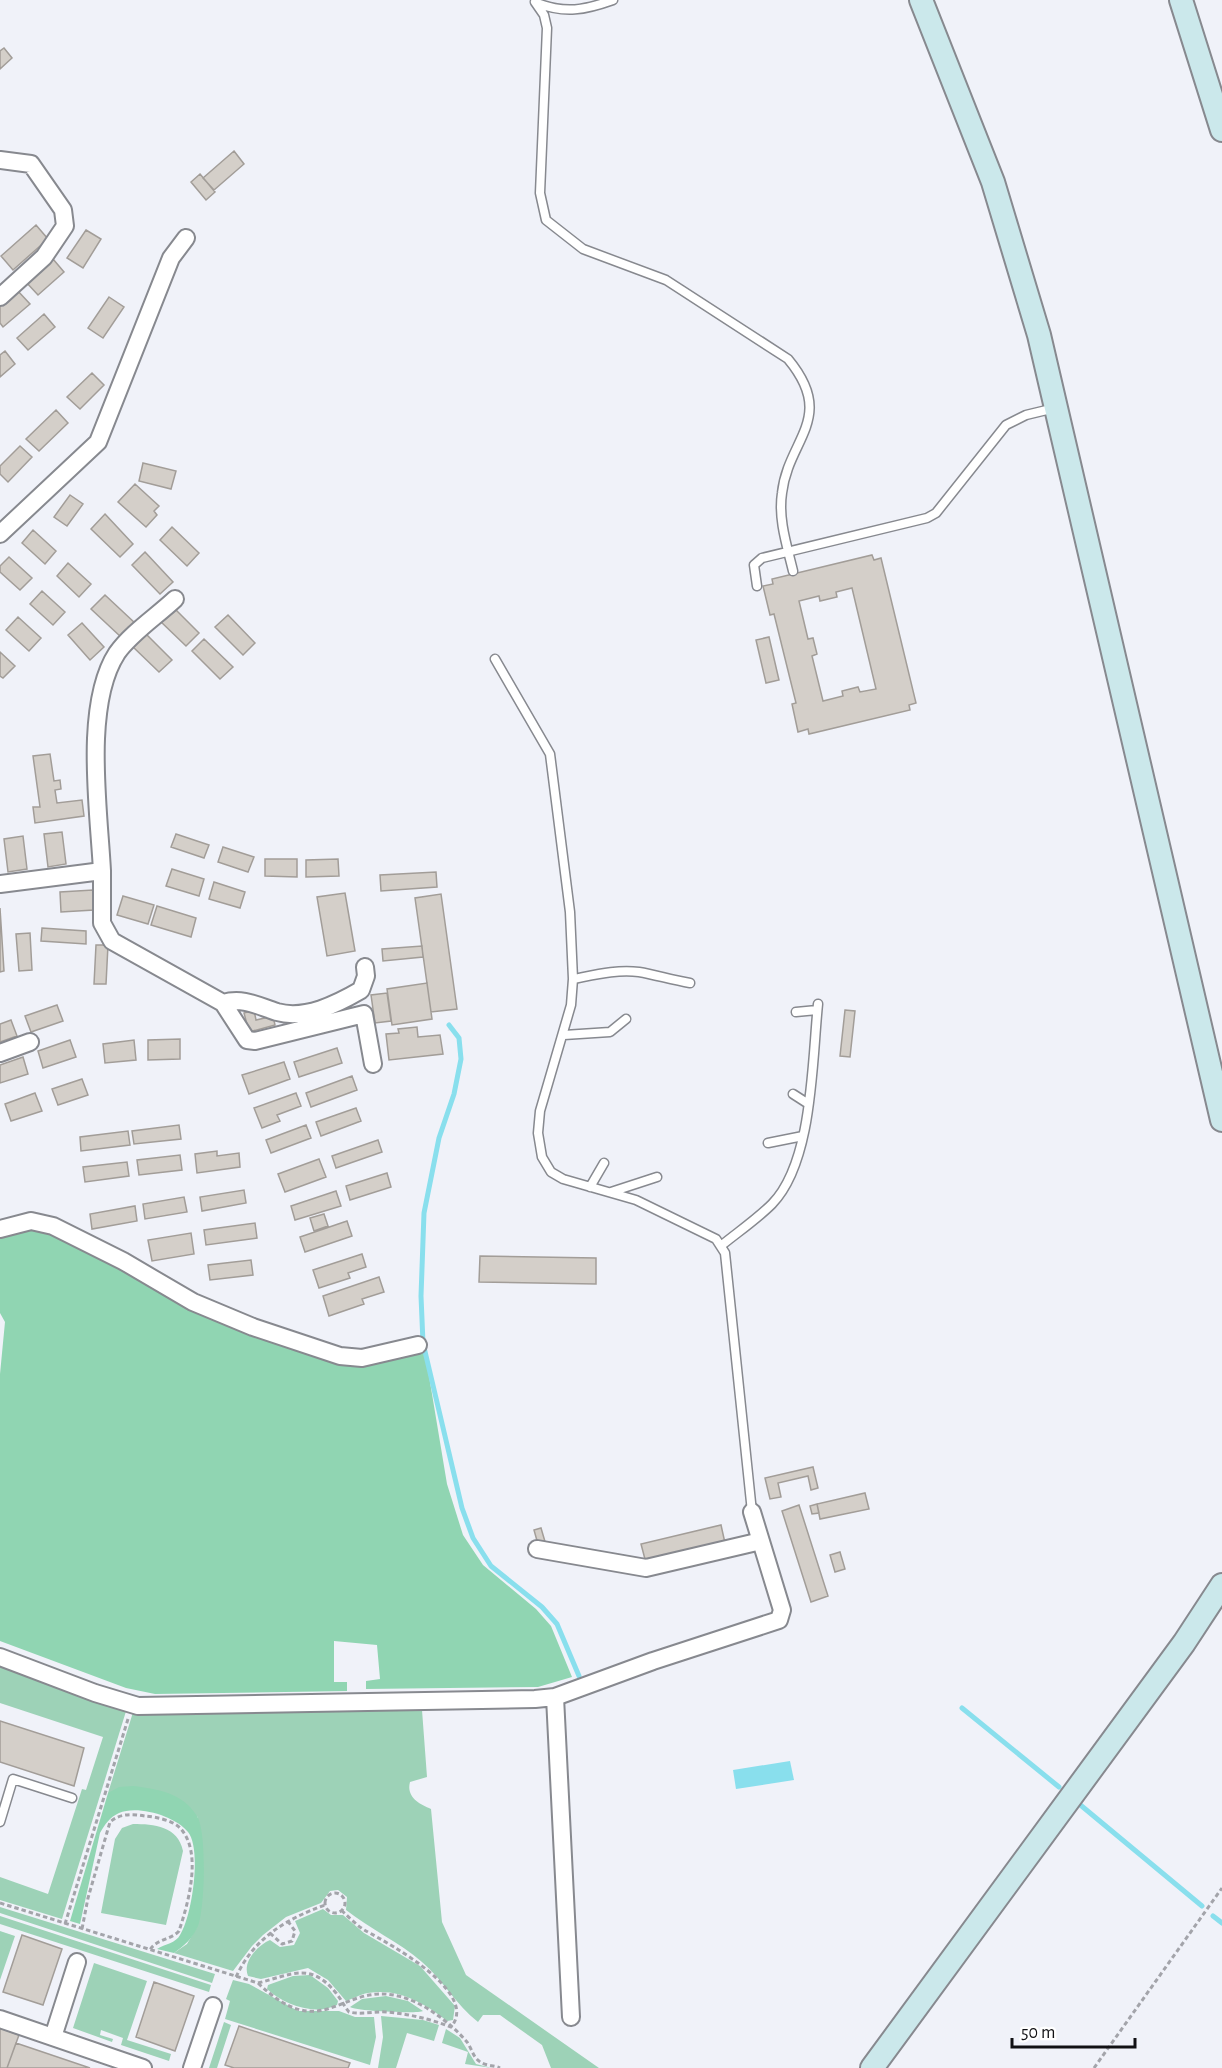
<svg xmlns="http://www.w3.org/2000/svg" width="1222" height="2068" font-family="'Alegreya Sans',sans-serif">
	<rect width="100%" height="100%" fill="#f0f2f9"/>
	<path fill="#9dd2b7" d="M0,1661L127,1708L62,1919L0,1900V1877L48,1894L82,1789L86,1790L103,1737L0,1703Z
		M134,1709L149,1712L422,1710L427,1777L410,1782C406,1797 419,1804 431,1809L442,1922L466,1975L599,2068H551L542,2045L500,2015H483L478,2022C456,2005 443,1980 422,1962C399,1942 370,1929 346,1910L347,1897L338,1890L330,1891L321,1903L286,1917L263,1935L252,1946L233,1971L174,1953L187,1944L197,1927L198,1817L108,1793Z
		M133,1824C154,1824 178,1826 183,1851L166,1925L101,1913L115,1839L122,1828Z
		M0,1907L215,1974L212,1983L0,1913Z
		M323,1909L331,1915H343L364,1933L420,1966L455,2006L453,2020L447,2021C424,2003 399,1988 368,1993C360,1994 353,1999 346,2001L328,1980L308,1968L261,1979L248,1976C242,1962 258,1945 270,1940L280,1947L294,1945L300,1933L295,1921Z
		M0,1916L211,1985L209,1992L0,1924Z
		M0,1931L15,1936L0,1980Z
		M94,1963L147,1981L127,2040L171,2054L169,2061L121,2045L123,2038L101,2030L100,2035L113,2039L112,2042L73,2028Z
		M310,1975L328,1988L338,2001L337,2005C315,2016 284,2005 267,1989L268,1985L293,1976Z
		M233,1980L249,1984L298,2011H339L355,2017H374L376,2037L370,2065L225,2019L230,2001L226,1999Z
		M386,1996L408,2001L423,2011C419,2014 355,2011 350,2007L362,1999Z
		M381,2016L423,2020L439,2025L434,2041L407,2033L396,2068H378L383,2037Z
		M224,2022L231,2025L217,2068H209Z
		M446,2029L460,2038L476,2064L492,2068L465,2064L468,2052L442,2043Z"/>
	<path fill="#90d5b2" d="M37,1230L49,1231L125,1267L364,1362L425,1352L447,1484L463,1535L483,1565L536,1609L551,1626L572,1677L538,1687L366,1689V1681L380,1679L377,1645L334,1641V1682H347V1691L155,1694L126,1688L0,1641V1374L5,1322L0,1313V1235L9,1231Z
		M133,1786C158,1789 183,1793 197,1816C207,1832 205,1908 198,1926C193,1938 184,1946 174,1953L157,1949C165,1944 176,1943 180,1935C192,1917 202,1849 188,1832C175,1816 138,1805 119,1813C110,1817 105,1824 100,1833L80,1924L70,1921L108,1793L119,1787Z"/>
	<path fill="#89dfed" d="M790,1761L794,1780L736,1789L733,1770Z"/>
	<g fill="none" stroke-linecap="round" stroke-linejoin="round">
		<path stroke="#89dfed" stroke-width="5" d="M449,1025L459,1038L461,1059L454,1094L439,1138L424,1213L421,1296L423,1343L462,1508L473,1538L491,1566L542,1607L557,1624L579,1676
			M962,1708L1059,1787
			M1078,1803L1202,1906
			M1213,1916L1222,1923"/>
	</g>
	<path fill="#d4cfc9" stroke="#a29d98" stroke-width="1.5" fill-rule="evenodd" d="M4,48L12,58L0,69V51Z
		M234,151L244,164L214,190L203,178Z
		M200,174L215,192L206,200L191,182Z
		M36,225L48,239L13,270L1,256Z
		M86,230L101,239L83,268L67,258Z
		M53,259L64,272L38,295L26,282Z
		M17,290L30,304L3,327L0,323V306Z
		M109,297L124,307L103,338L88,328Z
		M44,314L55,327L28,350L17,338Z
		M5,351L15,364L0,377V355Z
		M92,373L104,385L80,409L67,397Z
		M56,410L68,423L39,451L26,439Z
		M20,446L32,457L8,482L0,474V466Z
		M143,463L176,471L171,489L139,481Z
		M135,484L159,506L154,511L157,515L146,527L118,502Z
		M70,495L83,504L67,526L54,517Z
		M105,514L133,544L120,557L91,529Z
		M172,527L199,553L187,566L160,540Z
		M33,530L56,551L45,564L22,543Z
		M145,552L173,582L160,594L132,565Z
		M872,555L874,560L881,558L916,703L909,705L910,710L809,734L808,729L798,732L792,704L796,703L774,614L770,615L763,586L773,584L772,579ZM852,588L876,689L860,692L858,687L842,691L843,696L823,701L812,656L817,654L813,638L808,639L799,601L819,596L820,601L837,597L836,592Z
		M9,557L32,578L20,590L0,572V566Z
		M68,563L91,584L79,597L57,576Z
		M42,591L65,612L53,625L30,604Z
		M105,595L136,624L122,638L91,609Z
		M172,606L199,633L186,646L159,620Z
		M228,615L255,643L243,655L215,627Z
		M18,617L41,638L29,651L6,630Z
		M82,623L104,647L90,660L68,635Z
		M144,632L172,660L159,672L131,645Z
		M769,637L779,680L766,683L756,640Z
		M204,639L233,667L220,679L192,651Z
		M0,652L15,666L3,678L0,676Z
		M50,754L54,781L60,780L61,789L55,790L57,803L82,800L84,816L35,823L33,807H40L33,756Z
		M62,832L66,864L48,867L44,834Z
		M176,834L209,845L204,858L171,847Z
		M23,836L27,869L8,872L4,839Z
		M223,847L254,857L248,872L218,862Z
		M265,859H297V877L265,876Z
		M338,859L339,876L306,877V860Z
		M172,869L204,879L199,896L166,886Z
		M436,872L437,887L381,891L380,875Z
		M214,882L245,892L240,908L209,899Z
		M93,890L94,910L61,912L60,892Z
		M345,893L355,951L327,956L317,897Z
		M441,894L457,1009L431,1012L415,898Z
		M123,896L154,905L148,924L117,915Z
		M157,906L196,918L191,937L151,925Z
		M0,908L4,971L0,972Z
		M42,928L86,931V944L41,941Z
		M30,933L32,970L19,971L16,934Z
		M96,945H108L106,984H94Z
		M422,946L423,957L383,961L382,949Z
		M427,983L432,1019L392,1025L387,989Z
		M387,993L391,1021L375,1023L371,995Z
		M57,1005L63,1021L31,1032L25,1016Z
		M254,1010L256,1020L273,1016L275,1025L249,1032L244,1013Z
		M845,1010L855,1011L850,1057L840,1056Z
		M11,1020L17,1036L0,1042V1024Z
		M417,1027L418,1037L440,1035L443,1054L389,1060L386,1034L399,1033L398,1029Z
		M180,1039V1059L148,1060V1040Z
		M70,1040L76,1057L43,1068L38,1051Z
		M134,1040L136,1060L105,1063L103,1044Z
		M337,1048L342,1063L299,1077L294,1062Z
		M23,1057L28,1074L0,1083V1065Z
		M284,1062L290,1079L249,1094L242,1075Z
		M352,1076L357,1090L311,1107L306,1093Z
		M82,1079L88,1095L58,1105L52,1089Z
		M35,1093L42,1111L11,1121L5,1104Z
		M296,1093L301,1106L277,1115L280,1121L262,1128L254,1108Z
		M356,1108L361,1121L321,1136L316,1122Z
		M179,1125L181,1139L134,1144L132,1131Z
		M306,1125L311,1138L271,1153L266,1140Z
		M128,1131L130,1145L81,1151L80,1137Z
		M378,1140L382,1152L336,1168L332,1156Z
		M217,1151V1156L239,1153L240,1167L197,1173L195,1154Z
		M180,1155L182,1170L139,1175L137,1160Z
		M319,1159L326,1177L285,1192L278,1174Z
		M127,1162L129,1176L85,1182L83,1167Z
		M387,1173L391,1187L350,1200L346,1186Z
		M244,1190L246,1203L202,1211L200,1197Z
		M336,1191L341,1206L295,1220L291,1206Z
		M184,1197L187,1212L145,1219L143,1204Z
		M135,1206L137,1221L92,1229L90,1214Z
		M324,1214L328,1226L314,1231L310,1218Z
		M347,1221L352,1236L305,1252L300,1237Z
		M255,1223L257,1238L206,1245L204,1230Z
		M191,1233L194,1254L152,1261L148,1240Z
		M362,1254L366,1267L348,1273L350,1278L319,1288L313,1270Z
		M480,1256L596,1258V1284L479,1282Z
		M251,1260L253,1275L210,1280L208,1265Z
		M379,1277L384,1292L362,1299L364,1304L329,1316L323,1296Z
		M813,1467L818,1488L811,1490L808,1476L778,1483L781,1497L770,1499L765,1478Z
		M865,1493L869,1509L820,1519L817,1504Z
		M817,1504L819,1513L812,1514L810,1506Z
		M799,1505L828,1596L811,1602L782,1511Z
		M721,1525L725,1543L646,1563L641,1544Z
		M541,1528L546,1545L539,1548L534,1530Z
		M840,1552L845,1569L835,1572L830,1555Z
		M0,1721L84,1748L74,1786L0,1762Z
		M22,1935L62,1949L43,2005L3,1992Z
		M154,1982L194,1996L175,2051L136,2037Z
		M239,2026L350,2063L348,2068H234L225,2065Z
		M0,2028L19,2035L7,2068H0Z
		M16,2043L90,2068H7Z"/>
	<g fill="none" stroke-linecap="round" stroke-linejoin="round">
		<g stroke="#87898f" stroke-width="11">
			<path id="lane" d="M535,2L544,15L547,28L540,193L546,220L583,249L666,280L788,359C837,418 788,439 782,493C778,519 787,546 793,571
				M537,3C565,14 585,10 613,0
				M757,586L754,565L762,558L927,518L936,513L1006,425L1026,415L1055,408
				M495,659L550,754L570,912L573,979L571,1005L540,1111L538,1133L542,1157L551,1172L563,1179L636,1200L716,1239L725,1253L752,1512
				M573,979C594,975 617,969 639,972C656,975 672,980 690,983
				M796,1012L817,1010
				M564,1035L610,1032L626,1019
				M793,1094L807,1103
				M768,1143L803,1136
				M590,1187L604,1163
				M611,1192L657,1177
				M722,1245C738,1232 757,1219 772,1204C813,1162 812,1061 818,1004
				M0,1822L13,1779L72,1798"/>
		</g>
		<g stroke="#87898f" stroke-width="20">
			<path id="street" d="M0,160L31,164L63,210L65,226L44,257L0,297
				M0,534L98,442L171,258L186,238
				M102,871V923L112,941L223,1003L247,1040L255,1041L364,1014L373,1064
				M0,884L102,871C99,811 83,705 117,653C131,633 157,616 175,599
				M223,1003C243,997 258,1006 277,1012C305,1020 337,1004 361,990L366,976L365,967
				M0,1053L30,1042
				M0,1229L31,1221L53,1226L123,1261L193,1302L253,1327L340,1356L362,1358L418,1345
				M537,1549L646,1568L761,1541
				M0,1657L95,1693L138,1706L535,1699L555,1697L653,1661L779,1620L782,1610L752,1512
				M555,1697L571,2017
				M0,2019L143,2068
				M53,2037L77,1962
				M192,2068L213,2006"/>
		</g>
		<g stroke="#87898f" stroke-width="26">
			<path id="secondary" d="M921,0L993,182L1039,335L1222,1120
				M1181,0L1222,130
				M872,2068L1184,1643L1222,1585"/>
		</g>
		<path stroke="#a3a4aa" stroke-width="3" stroke-dasharray="4.5 3" stroke-linecap="butt" d="M325 1903a10 10 0 1 1 20 0a10 10 0 1 1-20 0Z
			M0,1903L258,1983C291,1975 310,1961 336,1993C341,1999 344,2006 349,2012C362,2015 374,2011 387,2012C409,2014 430,2019 451,2027C480,1993 390,1944 366,1931C357,1926 349,1917 341,1910
			M65,1924L128,1719
			M82,1929L88,1898L110,1822C120,1813 133,1814 145,1816C156,1817 172,1820 180,1828C203,1852 188,1904 179,1931C171,1940 156,1939 150,1950
			M270,1933L282,1944L292,1941L295,1931L287,1920
			M236,1977C254,1938 286,1919 325,1905
			M258,1983C323,2046 341,1982 398,1996C422,2001 451,2023 467,2042C471,2047 473,2057 479,2061C484,2066 494,2065 500,2068
			M1094,2068L1222,1888"/>
		<use href="#lane" stroke="#fff" stroke-width="8"/>
		<use href="#street" stroke="#fff" stroke-width="16"/>
		<use href="#secondary" stroke="#cbe8eb" stroke-width="22"/>
	</g>
	<path d="M1012 2038v9h123v-9" fill="none" stroke="#111114" stroke-width="3"/>
	<text x="1021" y="2038" font-size="18" fill="#111114" stroke="#ffffff" stroke-width="4.5" paint-order="stroke">50 m</text>
</svg>
